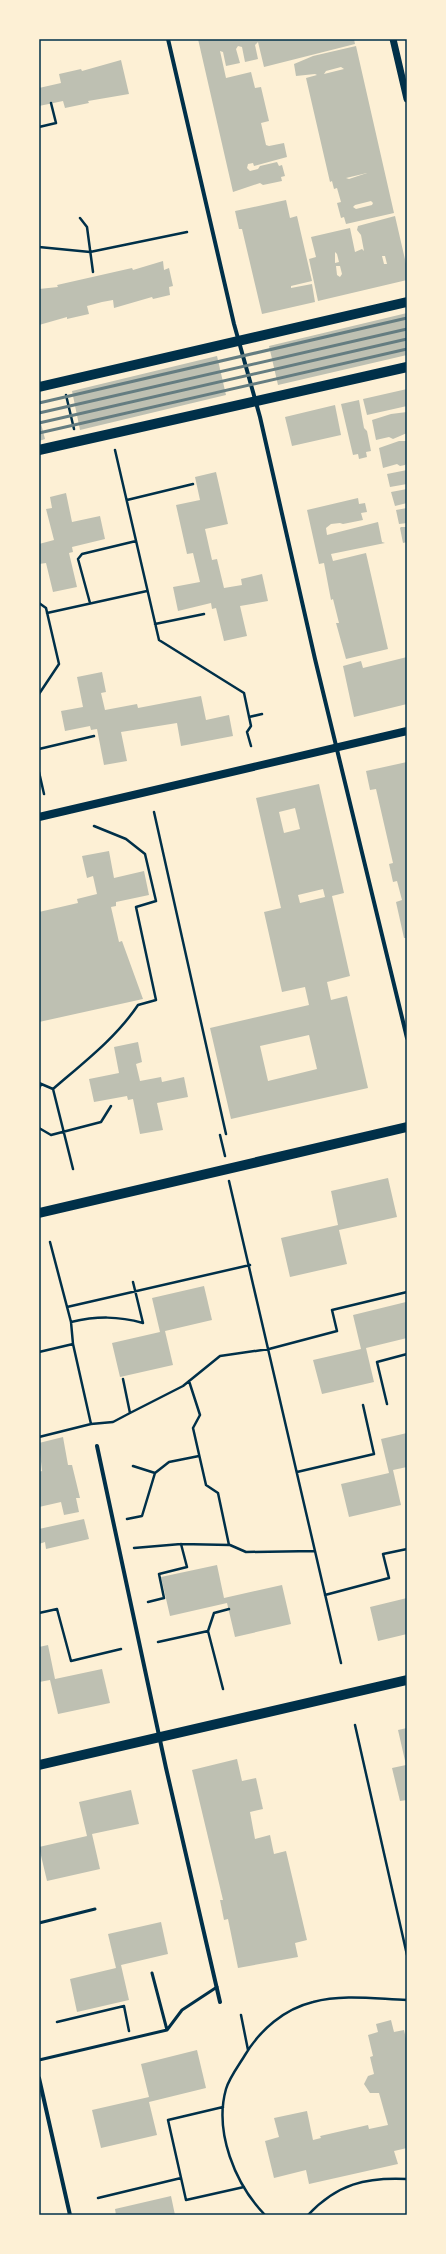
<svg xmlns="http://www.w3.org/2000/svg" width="446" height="2254" font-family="Quicksand,sans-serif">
	<rect width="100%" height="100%" fill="#fdf0d5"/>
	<path fill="#bec0b2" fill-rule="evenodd" d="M198,39H354L355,44L264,67L258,42L255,45L258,59L245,62L242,47L238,46L236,49L240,63L226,66L223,52L220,51L226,78L251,72L255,88L261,87L269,121L261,123L266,145L269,146L284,143L287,157L254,166L253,163L248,164L247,168L250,171L258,169L260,166L277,162L279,166L282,165L285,176L281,177L282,181L263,185L260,183L233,192Z
		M356,46L394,213L346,224L344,217L341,218L337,203L341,202L337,188L334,189L332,181L330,182L306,78L317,75L315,74L296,76L294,64L313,56ZM341,67L344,69L324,74L326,71ZM367,173L349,179L346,178ZM371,201L373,203L372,205L356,209L353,207L355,205Z
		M121,60L129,94L88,101L89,103L65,108L63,101L39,106V88L61,83L59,74L81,69L82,71Z
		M286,200L290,218L297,216L312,281L291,286V288L312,284L315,302L262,314L242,229H239L235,211Z
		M395,216L407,268V280L318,301L309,259L316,257L311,237L350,228L355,252L362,249L364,251L361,235L357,230L358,226ZM335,252L337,254L339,262L335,263ZM382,256H385L387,264H384ZM336,266H340L342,274L340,277L337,275Z
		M163,261L164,270L169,268L173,286L169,287L170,295L153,299L152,297L114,308L113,300L102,302L87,306L89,314L67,319V317L39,325V289L58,287L57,285L132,268L133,270Z
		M407,313V355L278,385L269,346Z
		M217,356L226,395L80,430L72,391Z
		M407,389V406L367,415L363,399Z
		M359,400L364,428L367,431L371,451L366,452L367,457L359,459L358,454L353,455L341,404Z
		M335,405L341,435L292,446L285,417Z
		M407,412V433L393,439L389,437L376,440L372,420L391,414Z
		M39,416L45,439L39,441Z
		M399,441H407V462L405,465L400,466L397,464L383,468L379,448Z
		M407,470V484L390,487L387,474Z
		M216,472L228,524L205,529L212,560L217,559L224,588L242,585L241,579L262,574L268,601L240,606L247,636L224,641L216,608L212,609L211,603L178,611L173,587L200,582L193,553L187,554L176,505L200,500L195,477Z
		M407,489V503L395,506L391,492Z
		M66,493L72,522L100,516L105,539L72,547L73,552L69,553L77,587L53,592L46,563L39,564V544L54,540L46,509L52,508L50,497Z
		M358,498L359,504L365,503L367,512L361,513L363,520L343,524L340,523L331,524L326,528L327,535L378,522L382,542L385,543L331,554L333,561L366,553L388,649L346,659L336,623H339L333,599L331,600L324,563L319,564L307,510Z
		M407,508V523L399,524L396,510Z
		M401,527H407V542L403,543L400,528Z
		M407,657V704L354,717L343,666L361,661L363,668Z
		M102,672L106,692L101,693L105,710L137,704L138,708L201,696L206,720L229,715L233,736L181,746L177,723L121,732L127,761L104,765L97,729L91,730L90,726L65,731L61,711L83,707L77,677Z
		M407,762V938H404L396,902L402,900L397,881L393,882L389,864L393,863L376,789L370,790L366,771Z
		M319,784L344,893L332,896L350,976L327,982L331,1000L347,996L368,1088L231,1119L210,1028L309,1005L305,987L282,992L264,912L281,908L256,798ZM295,808L300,829L284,833L279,812ZM323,889L325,897L300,903L298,895ZM309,1035L317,1069L268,1081L260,1046Z
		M109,851L114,878L144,871L149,895L116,902V906L111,907L119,942L122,941L143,999L39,1022V912L78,903L77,899L97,894L93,876L87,878L82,856Z
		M138,1042L142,1062L136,1064L140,1081L161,1077L162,1082L184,1077L188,1097L157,1103L163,1130L140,1134L133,1099L128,1100L127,1096L94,1102L89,1079L119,1073L114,1047Z
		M388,1178L397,1217L339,1230L347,1264L290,1277L281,1238L338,1225L331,1191Z
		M204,1286L212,1320L165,1331L173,1365L120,1377L112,1343L160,1332L152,1298Z
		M406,1302L407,1338L366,1348L374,1382L322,1394L313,1360L361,1349L353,1315Z
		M407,1433V1467L393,1470L401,1505L349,1517L341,1484L389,1473L381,1439Z
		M63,1437L68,1465H72L80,1498H76L79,1512L64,1515L61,1502L39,1507V1472L42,1471L39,1443Z
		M84,1519L89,1539L46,1549L45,1542L39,1544V1529Z
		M217,1565L224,1598L282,1585L291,1624L235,1637L227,1603L170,1616L161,1577Z
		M407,1598V1634L378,1641L370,1607Z
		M48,1645L55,1679L102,1669L110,1703L58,1714L50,1680L39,1682V1647Z
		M407,1728V1800L400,1801L392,1768L406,1765L398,1730Z
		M237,1759L242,1781L256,1778L263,1809L250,1812L255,1839L270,1835L274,1854L286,1851L307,1940L295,1943L298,1957L238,1968L228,1919L224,1920L220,1900H223L192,1770Z
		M131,1790L139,1824L92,1834L100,1869L47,1881L39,1847L87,1836L79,1802Z
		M161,1922L168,1954L121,1965L129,2000L77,2012L70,1979L116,1968L108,1934Z
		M391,2020L394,2032L404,2030L407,2043V2148L394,2151L398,2164L309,2184L306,2170L274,2178L265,2141L279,2137L274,2118L307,2111L313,2140L321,2138L320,2136L368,2125L369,2129L388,2125L379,2093H370L364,2084L368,2076L374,2074L370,2057L373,2056L368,2035L378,2032L376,2024Z
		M197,2050L206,2088L149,2102L157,2135L101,2148L92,2110L149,2097L141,2064Z
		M171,2196L175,2215H116L115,2209Z"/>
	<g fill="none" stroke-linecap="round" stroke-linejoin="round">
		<path stroke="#003049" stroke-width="2.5" d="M39,127L56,123L51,103
			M80,218L87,227L93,272
			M39,247L90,252L187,232
			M66,395L74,429
			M115,450L159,640L244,693L251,726L247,732L251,746
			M127,500L193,484
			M39,603L46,608L59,664L39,694
			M90,603L78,559L82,554L136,541
			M47,613L147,591
			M155,624L204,614
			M249,717L262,714
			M39,749L94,736
			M39,772L44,794
			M154,812L226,1134
			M39,1083L53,1089L73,1169
			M39,1089L41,1084
			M53,1089C83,1063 116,1038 138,1005L156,1000L136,907L156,901L145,854L126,839L94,826
			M39,1128L51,1135L101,1122L111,1106
			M220,1135L225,1156
			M229,1181L341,1663
			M50,1242L71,1322L73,1344L91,1424L113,1422L130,1413L123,1379
			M67,1307L250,1265
			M71,1322C97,1316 118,1316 143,1323L133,1282
			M39,1352L73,1344
			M189,1381L200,1415L193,1428L206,1485L218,1493L229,1545
			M387,1404L377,1362L407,1354
			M130,1413L183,1386L220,1356L269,1349L337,1331L332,1310L407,1292
			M39,1437L91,1424
			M133,1466L155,1473L169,1462L199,1456
			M297,1472L374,1454L363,1405
			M127,1519L142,1516L155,1473
			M134,1548L181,1544L230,1545L246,1552L314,1551
			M325,1595L389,1578L383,1554L407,1549
			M148,1602L164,1598L159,1574L187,1567L181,1544
			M39,1613L57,1609L71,1661L121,1649
			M208,1631L214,1613L229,1609
			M158,1642L208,1631L223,1689
			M355,1725L407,1955
			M241,2015L248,2050
			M57,2022L124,2006L129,2031
			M223,2107L168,2120L186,2200L244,2187
			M98,2198L181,2178
			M265,2215C235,2184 214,2132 226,2089C229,2078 239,2065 245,2055C260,2030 284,2009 313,2002C343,1994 376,1999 407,2000
			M308,2215C337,2184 366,2177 407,2179"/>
		<path stroke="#003049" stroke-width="3" d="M39,1923L95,1909
			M152,1973L167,2030
			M39,2060L167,2030L182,2010L217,1987"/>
		<path stroke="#003049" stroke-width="4" d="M168,39L234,324L260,417L315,659L407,1038
			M97,1446L166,1768L220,2002
			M39,2078L70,2215"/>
		<path stroke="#003049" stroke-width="7" d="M393,39L407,99"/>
		<path stroke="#003049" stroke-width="8" d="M39,817L407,731"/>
		<path stroke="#003049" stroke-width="10" d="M39,387L407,302
			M39,450L407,367
			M39,1213L407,1127
			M39,1765L407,1680"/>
		<path stroke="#657d81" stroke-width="3" d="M39,403L407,318
			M39,413L407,329
			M39,423L407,339
			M39,433L407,349"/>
	</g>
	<rect width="446" height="2254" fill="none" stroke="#fdf0d5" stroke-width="80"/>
	<rect x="40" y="40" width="366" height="2174" fill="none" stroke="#003049" stroke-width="1.5"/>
</svg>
